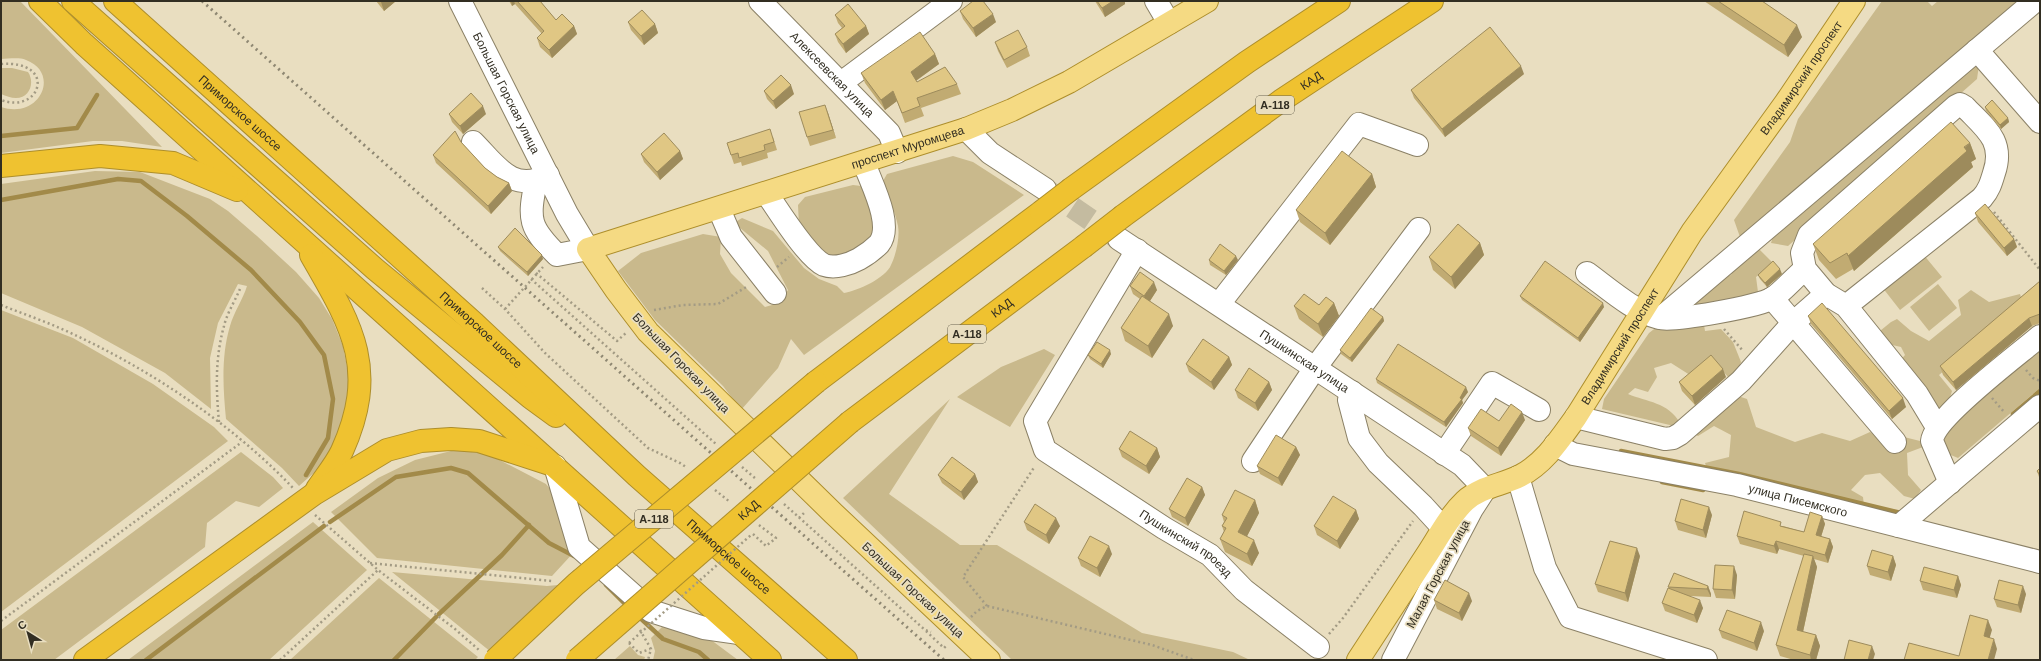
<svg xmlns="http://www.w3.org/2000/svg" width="2041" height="661" font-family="Arial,sans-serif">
	<rect width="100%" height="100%" fill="#e9dec0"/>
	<path fill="#c9b98c" d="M1,1H20L162,147L122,141H93L1,153V107C40,120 61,73 26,60C19,57 8,59 1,59Z
		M1882,1H1927L1932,6L1938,1H2025L1759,249L1773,263L1756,277L1758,292L1739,299L1693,308L1692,298L1709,282L1731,275L1738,261L1728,252L1740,237L1734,220L1790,142L1798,119Z
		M1968,62L1979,65L1977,79L1788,246L1771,243L1774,233Z
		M1,68H12L28,72C35,82 30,98 16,98C11,98 6,96 1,94Z
		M953,156L973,162L1024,195L804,355L791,339L778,368L741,410L723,386L655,320L618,271L641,253L703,234L721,237L720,254L731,273L765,307L779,303L788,290L768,251L734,223L742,218L773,231L804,268L819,279L837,286L844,293C857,291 886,278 891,265C896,255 900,237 898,226C895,211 888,196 883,181L887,174Z
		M95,171L140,172L210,199L228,211L257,236L296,272L319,298L332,319L343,346L350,382L346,412L332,447L316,471L299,486L282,468L226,419C223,388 221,356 230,326C234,312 243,299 247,286L238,284L218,323L210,358L211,409L165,373L82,327L1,293V184Z
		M853,185L861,186L877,226L873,242L830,261L799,226L798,205L805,197Z
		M1923,254L1942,277L1900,310L1882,287Z
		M1938,284L1957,308L1929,331L1910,307Z
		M1971,290L1989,302L2020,294L2023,303L1939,375L1952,391L1946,411L1935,414L1897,364L1905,355L1901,347L1879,342L1875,335L1891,322L1897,319L1911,331L1929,341L1961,315L1958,300Z
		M1,310L73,338L153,384L214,427L228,441L1,612Z
		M1703,319L1705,331L1721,329L1733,342L1741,362L1736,376L1729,378L1713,360L1693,377L1671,363L1654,368L1657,377L1648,392L1635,388L1628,394C1647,402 1668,402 1680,423L1674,426L1602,409L1604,399L1649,333L1658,326Z
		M2040,346V388L1958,458L1946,453L1944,440L1950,422Z
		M1044,349L1055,355L1010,427L957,397L1001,367Z
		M1735,395L1747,399L1756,427L1795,442L1822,433L1850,441L1870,432L1891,446L1904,437L1920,441L1923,447L1907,453L1908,475L1921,490L1915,499L1904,496L1880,473L1865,475L1851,490L1863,497L1864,506L1708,472L1705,463L1729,457L1731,435L1714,426L1698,436L1692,433Z
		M950,399L889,494L960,545H997L1142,633L1233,652L1250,660H1012L843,498Z
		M455,450L488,454L546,484L562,504L575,551L552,576L377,558L331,512L378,478L415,460Z
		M241,452L273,477L283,488L259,507L236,501L207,523L205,547L54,660H1V630Z
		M313,522L367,570L269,660H128Z
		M574,570L576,576L491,652L392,572L547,586L558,585Z
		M379,578L478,657L475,660H290Z
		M662,627L703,634L738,660H653L655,651L651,638Z
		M630,646L638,655L645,657L644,660H614Z"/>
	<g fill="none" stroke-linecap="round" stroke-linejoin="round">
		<path stroke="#a28a49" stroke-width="4.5" d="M1,136L77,128L97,95
			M1,200L118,179L141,181L187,216L251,270L300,322L324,355L333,399L328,438L306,475
			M2013,414L2040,391
			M1621,451L1739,474L1901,513
			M1662,482L1703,490
			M330,522L396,477L451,468L468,473L549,543L574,556
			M606,585L628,607
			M439,614L502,555L529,525
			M638,616L663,639L699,652L708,660
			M146,660L324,526
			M394,660L436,617"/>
		<path stroke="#c4bba0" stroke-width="22" stroke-dasharray="22 11" stroke-linecap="butt" d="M1045,189L1119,239"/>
		<g stroke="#8b8166" stroke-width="24">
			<g id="minor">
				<path id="s1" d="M460,1L567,214L588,249L557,255C529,227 528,220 536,181"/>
				<path id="s2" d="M760,1L889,133L897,152"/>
				<path d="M1156,1L1169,23"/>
				<path d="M1977,50L2040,122"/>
				<path d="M841,83L951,1"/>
				<path d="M966,129L990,153L1045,189"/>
				<path d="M473,142C496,165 512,194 548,175"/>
				<path d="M767,194C778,210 807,257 824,265C835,269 850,264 859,259C866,255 873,250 879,244C894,225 871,183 864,163"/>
				<path d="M719,209L731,237L775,293"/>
				<path id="s3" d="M1119,239L1462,465L1485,489L1472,509L1393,660"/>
				<path id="s4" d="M1137,250L1035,421L1045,450L1164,528L1210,555L1244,590L1318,647"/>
				<path d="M1587,273C1609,289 1633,311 1659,318C1674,322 1760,306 1773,298C1784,290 1794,278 1805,269"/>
				<path d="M1772,298L1895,442"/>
				<path d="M1219,304L1359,124L1417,145"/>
				<path d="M1846,306L1982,198C1989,190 1991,183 1994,173C2005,141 1985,128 1965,107L1960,104L1956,106L1809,235L1802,253L1805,269L1826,294L1846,306L1917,394L1937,427"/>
				<path d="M1661,318L2035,1"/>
				<path d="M1352,392L1349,400L1359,438L1378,463L1423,506L1444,529"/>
				<path d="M1576,417L1665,439L1673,438L1680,434L1741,381L1793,323L1826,294"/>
				<path id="s5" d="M1555,445L1573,454L1737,485L2040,562"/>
				<path d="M1444,454L1492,383L1539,410"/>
				<path d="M1253,461L1315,368L1419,229"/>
				<path d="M555,466L579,547L651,611L704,628L739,633"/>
				<path d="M1518,477L1545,568L1570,617L1706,660"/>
				<path d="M1950,483L1932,441C1934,417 2018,355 2040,336"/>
				<path d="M1899,526L2040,406"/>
			</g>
		</g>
		<g stroke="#ad8e2b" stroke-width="24">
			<g id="major">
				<path id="s6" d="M989,660L834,514L648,332L616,290L588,249L966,129L1012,110L1069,82L1207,1"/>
				<path id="s7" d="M1358,660C1381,625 1404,590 1426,556C1438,538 1449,516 1465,501C1480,487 1502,485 1520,476C1545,463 1560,439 1576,417L1692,232L1786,102L1854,1"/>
			</g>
		</g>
		<g stroke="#ad8e2b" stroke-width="24">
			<g id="highway">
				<path d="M40,1L84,44L770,660"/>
				<path d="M73,1L375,269L530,397L556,416"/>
				<path id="s8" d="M115,1L475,324L637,476L846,660"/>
				<path d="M1,166L100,156L173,163L237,190"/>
				<path d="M1071,189L1247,62L1339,1"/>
				<path id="s9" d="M1123,216L1282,100L1432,1"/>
				<path d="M311,255C352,326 379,369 342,451C336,464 325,477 317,489"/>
				<path d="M816,382L1041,212"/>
				<path id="s10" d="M850,422L1083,247"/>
				<path d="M85,660L314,494L387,450L421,441L451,439L479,441L550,464"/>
			</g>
		</g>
		<path stroke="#a39b84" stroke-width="2.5" stroke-dasharray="2 3" stroke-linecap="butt" d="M1,64C58,60 41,115 1,100
			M1994,212L2040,270
			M777,267L789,257
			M536,273L617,341L626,333
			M531,279L716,444
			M482,288L505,309L545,353L648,448L680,463L686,467
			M1,305C26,315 53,324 77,336C154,372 234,426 293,488
			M505,309L543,267
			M654,310L683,305L718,304L748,286
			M1724,329L1743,351
			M2026,370L2033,378L2040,381
			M1992,398L2005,413
			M219,422C216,389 215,358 224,326C227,313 235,301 240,289
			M742,467L756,479
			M715,490L730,502
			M784,504L925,630L931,632
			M315,515L378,570L455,629L479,650
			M799,518L806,511
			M753,534L766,546L776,538L759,525
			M370,563L552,581
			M987,606L963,577L1035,466
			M971,617L977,611L987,606L1152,645L1194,660
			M1,621L242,442
			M640,630L651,649L648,660
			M926,631L944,648L947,645
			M1329,634L1343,618L1413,521
			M629,643L639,653L650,649
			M280,660L378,570"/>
		<use href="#minor" stroke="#fff" stroke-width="22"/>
		<use href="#major" stroke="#f5da83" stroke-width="22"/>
		<use href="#highway" stroke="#efc230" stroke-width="22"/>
		<path stroke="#8e8772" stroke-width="3" stroke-dasharray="2 4" stroke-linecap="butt" d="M202,1L944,660"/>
		<g stroke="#ad8e2b" stroke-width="24" stroke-linecap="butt">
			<g id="highway-bridge">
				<path d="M1041,212L1071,189"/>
				<path d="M1083,247L1123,216"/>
				<path d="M495,660L576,584L816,382"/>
				<path id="s11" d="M577,660L850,422"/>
			</g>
		</g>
		<path stroke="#a39b84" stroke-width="2.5" stroke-dasharray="2 3" stroke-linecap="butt" d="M629,643L751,535"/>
		<use href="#highway-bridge" stroke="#efc230" stroke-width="22"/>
	</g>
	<path fill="#c1ab72" d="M376,1H396L384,11Z
		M509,1H540L556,20L574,26L577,34L552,58L540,47L537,38L542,34L515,4L512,6Z
		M1095,1H1125V4L1105,17Z
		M1704,1H1762L1802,37L1788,57Z
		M960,11L996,22L976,37L963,19Z
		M835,15L866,26L869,34L846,53L838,42L835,34L842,28L838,23Z
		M628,22L655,24L658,33L644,45L631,30Z
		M995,42L1027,47L1030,56L1007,68L998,51Z
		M935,54L939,64L916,81L917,82L957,84L961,94L921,108L924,116L905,123L897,101L885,110L865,83L861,73Z
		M1524,74L1445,137L1414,98L1411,90Z
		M764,91L794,94L776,109L767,99Z
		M1985,107L2008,118L2009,122L2001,129L1986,111Z
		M828,113L836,138L810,146L807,137Z
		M449,114H486L463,134L452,122Z
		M773,137L777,150L767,153L768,158L742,166L741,162L734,164L731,155Z
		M461,142L485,168L497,177L509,183L512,191L491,214L436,163L433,155Z
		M1970,143L1976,159L1971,162L1973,167L1854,271L1853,269L1836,279L1819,260L1813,244Z
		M680,151L683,159L660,180L644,162L641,154Z
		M1372,174L1376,187L1330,245L1300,222L1296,210Z
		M1975,213L2014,239L2017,247L2007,256L1978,222Z
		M1480,243L1484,255L1455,289L1433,270L1429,257Z
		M498,247L543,259L528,276L500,251Z
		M1209,260H1238L1226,275L1210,265Z
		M1782,274L1767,287L1760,279L1758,275Z
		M2040,281V323L2032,326L1956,390L1943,375L1940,366Z
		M1130,286L1157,290L1150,301L1173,326L1152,358L1125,341L1121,328L1140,299L1133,294Z
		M1520,296L1604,307L1580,342L1522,300Z
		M1334,303L1339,316L1323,337L1299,319L1294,306L1319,305Z
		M1808,316L1906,407L1892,419L1811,324Z
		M1383,317L1384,321L1352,362L1341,354L1340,350Z
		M1111,354L1103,368L1090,359L1088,355Z
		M1229,357L1232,365L1214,390L1189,372L1186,364Z
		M1726,377L1695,405L1682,391L1679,382Z
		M1376,379L1468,392L1462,400L1463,403L1446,427L1377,383Z
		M1269,382L1272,390L1258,411L1238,398L1235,390Z
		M1525,420L1501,456L1471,436L1468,428L1499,421Z
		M1296,447L1300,455L1282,486L1260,474L1257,466Z
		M1157,448L1160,457L1149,474L1122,457L1119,449Z
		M2040,468V480L2037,471Z
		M975,474L978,482L964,500L942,483L938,475Z
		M1202,487L1205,495L1188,526L1172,517L1169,509Z
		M1255,500L1259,513L1247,536L1259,553L1252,566L1225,552L1220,539L1224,532L1222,526L1224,522L1222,515Z
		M1356,510L1359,519L1340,549L1317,535L1314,526Z
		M1712,515L1706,538L1678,530L1675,521Z
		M1822,516L1825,524L1821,537L1830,539L1833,547L1828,563L1814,559L1817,567L1803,632L1816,635L1820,646L1816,660H1794L1780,656L1776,645L1804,556L1779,549L1777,554L1740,544L1737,536L1783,526L1804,532Z
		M1024,522L1060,526L1049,544L1027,530Z
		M1112,554L1100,577L1081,566L1078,558Z
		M1640,556L1628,602L1598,592L1595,584Z
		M1893,556L1896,565L1891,581L1870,575L1867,566Z
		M1737,575L1735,599L1716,598L1713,589Z
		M1958,576L1961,585L1957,598L1923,590L1920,581Z
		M1708,586L1711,594V597L1690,596L1703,608L1697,623L1665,611L1662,603L1669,588L1668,587Z
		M2026,594L2021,613L1997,607L1994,599Z
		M1434,600L1472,601L1462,621L1437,609Z
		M1719,630L1764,631L1757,651L1722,638Z"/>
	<path fill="#9d8b5c" d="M383,1H396L384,11L381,2Z
		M511,1H514L515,4L512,6Z
		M1113,1H1125V4L1105,17L1102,8Z
		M993,14L996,22L976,37L973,28Z
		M655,24L658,33L644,45L641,36Z
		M1797,25L1802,37L1788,57L1784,45Z
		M574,26L577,34L552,58L549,50Z
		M866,26L869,34L846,53L843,44Z
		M935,54L939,64L914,82L911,72Z
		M1521,66L1524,74L1445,137L1442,129Z
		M791,85L794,94L776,109L773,101Z
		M893,91L897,101L885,110L881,100Z
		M825,105L828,113L836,138L833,130Z
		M483,106L486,114L463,134L460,126Z
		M2008,118L2009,122L2001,129L2000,125Z
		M1970,143L1976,159L1971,162L1973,167L1854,271L1848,256Z
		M680,151L683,159L660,180L657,172Z
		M1372,174L1376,187L1330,245L1325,233Z
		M509,183L512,191L491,214L488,206Z
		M2014,239L2017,247L2007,256L2004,248Z
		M1480,243L1484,255L1455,289L1451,277Z
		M542,255L543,259L528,276L527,272Z
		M1236,256L1238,260L1226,275L1224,271Z
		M1780,269L1782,274L1767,287L1765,283Z
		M1154,282L1157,290L1148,304L1144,296Z
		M1334,303L1339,316L1323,337L1318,324Z
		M1603,303L1604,307L1580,342L1578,338Z
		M1169,314L1173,326L1152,358L1148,346Z
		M1383,317L1384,321L1352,362L1350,358Z
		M2029,318L2032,326L1956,390L1953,382Z
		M1110,350L1111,354L1103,368L1101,364Z
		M1229,357L1232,365L1214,390L1211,382Z
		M1723,369L1726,377L1695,405L1692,396Z
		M1269,382L1272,390L1258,411L1255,403Z
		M1466,387L1468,392L1462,400L1463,403L1446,427L1444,422Z
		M1903,398L1906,407L1892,419L1889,411Z
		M1522,412L1525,420L1501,456L1498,448Z
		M1296,447L1300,455L1282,486L1278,478Z
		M1157,448L1160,457L1149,474L1146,466Z
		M975,474L978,482L964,500L961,492Z
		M1202,487L1205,495L1188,526L1185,518Z
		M1255,500L1259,513L1243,544L1238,532Z
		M1709,507L1712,515L1706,538L1703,530Z
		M1356,510L1359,519L1340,549L1337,541Z
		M1822,516L1825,524L1819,543L1816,535Z
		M1056,518L1060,526L1049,544L1046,535Z
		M1830,539L1833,547L1828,563L1825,555Z
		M1254,540L1259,553L1252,566L1247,554Z
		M1776,541L1779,549L1777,554L1774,546Z
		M1109,546L1112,554L1100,577L1097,568Z
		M1637,548L1640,556L1628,602L1625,593Z
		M1813,556L1817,567L1801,641L1797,630Z
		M1893,556L1896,565L1891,581L1888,572Z
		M1734,566L1737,575L1735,599L1732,590Z
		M1958,576L1961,585L1957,598L1954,590Z
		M1708,586L1711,594V597L1707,589Z
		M2023,586L2026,594L2021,613L2018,605Z
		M1469,593L1472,601L1462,621L1459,613Z
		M1700,600L1703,608L1697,623L1694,615Z
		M1988,620L1992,630L1987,647L1984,636Z
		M1761,622L1764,631L1757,651L1754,643Z
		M1816,635L1820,646L1816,660H1811L1810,655Z
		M1994,639L1997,649L1994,660H1988Z
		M1872,646L1875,654L1873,660H1868Z"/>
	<path fill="#e0c784" stroke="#9d8b5c" d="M517,1H540L556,20L562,14L574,26L549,50L537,38L544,31Z
		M973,1H983L993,14L973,28L960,11Z
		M1097,1H1113L1102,8Z
		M1718,1H1762L1797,25L1784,45Z
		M848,4L866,26L843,44L835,34L845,26L835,15Z
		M642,10L655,24L641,36L628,22Z
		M1490,27L1521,66L1442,129L1411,90Z
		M1018,30L1027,47L1004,60L995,42Z
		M920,32L935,54L911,72L917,82L945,67L957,84L917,98L920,106L902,113L893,91L881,100L861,73Z
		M781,75L791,85L773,101L764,91Z
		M471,93L483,106L460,126L449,114Z
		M1992,100L2008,118L2000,125L1985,107Z
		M825,105L833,130L807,137L799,112Z
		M1951,122L1970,143L1964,147L1967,151L1848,256L1847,253L1830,263L1813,244Z
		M770,129L774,142L764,145L765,150L739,158L738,153L731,155L727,143Z
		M455,131L461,142L485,168L497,177L509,183L488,206L433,155Z
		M664,133L680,151L657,172L641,154Z
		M1342,151L1372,174L1325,233L1296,210Z
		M1985,204L2014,239L2004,248L1975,213Z
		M1458,224L1480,243L1451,277L1429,257Z
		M515,228L542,255L527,272L498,247Z
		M1220,244L1236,256L1224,271L1209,260Z
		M1545,261L1603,303L1578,338L1520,296Z
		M1773,261L1780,269L1765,283L1758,275Z
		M1140,272L1154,282L1144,296L1130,286Z
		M2040,281V314L2029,318L1953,382L1940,366Z
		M1304,294L1319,305L1326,297L1334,303L1318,324L1294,306Z
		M1142,296L1169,314L1148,346L1121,328Z
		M1822,303L1903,398L1889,411L1808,316Z
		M1371,308L1383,317L1350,358L1340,350Z
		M1203,339L1229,357L1211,382L1186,364Z
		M1097,342L1110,350L1101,364L1088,355Z
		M1398,344L1466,387L1460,398L1462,399L1444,422L1376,379Z
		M1711,355L1723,369L1692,396L1679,382Z
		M1249,368L1269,382L1255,403L1235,390Z
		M1511,404L1522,412L1498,448L1468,428L1481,409L1499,421Z
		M1130,431L1157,448L1146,466L1119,449Z
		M1276,435L1296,447L1278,478L1257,466Z
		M952,457L975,474L961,492L938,475Z
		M2040,468V475L2037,471Z
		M1187,478L1202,487L1185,518L1169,509Z
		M1235,490L1255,500L1238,532L1254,540L1247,554L1220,539L1226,528L1222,526L1227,518L1222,515Z
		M1333,496L1356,510L1337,541L1314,526Z
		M1681,499L1709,507L1703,530L1675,521Z
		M1035,504L1056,518L1046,535L1024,522Z
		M1744,511L1781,522L1780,526L1804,532L1810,512L1822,516L1816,535L1830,539L1825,555L1776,541L1774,546L1737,536Z
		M1090,536L1109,546L1097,568L1078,558Z
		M1610,541L1637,548L1625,593L1595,584Z
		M1872,550L1893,556L1888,572L1867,566Z
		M1804,554L1813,556L1797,630L1816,635L1810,655L1776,645Z
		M1715,565L1734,566L1732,590L1713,589Z
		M1924,567L1958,576L1954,590L1920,581Z
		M1674,573L1708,586L1707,589L1668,587Z
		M1445,580L1469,593L1459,613L1434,600Z
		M1999,580L2023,586L2018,605L1994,599Z
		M1668,588L1700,600L1694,615L1662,603Z
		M1727,610L1761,622L1754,643L1719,630Z
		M1970,615L1988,620L1984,636L1994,639L1988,660H1904L1909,643L1959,656Z
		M1849,640L1872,646L1868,660H1844Z"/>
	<g text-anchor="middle" stroke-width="3.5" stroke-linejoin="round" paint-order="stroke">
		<g fill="#e9dec0" stroke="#696351" stroke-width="1">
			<rect x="1256" y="96" width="38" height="18" rx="3"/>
			<rect x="948" y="325" width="38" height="18" rx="3"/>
			<rect x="635" y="510" width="38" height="18" rx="3"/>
		</g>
		<g font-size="11" font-weight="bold" fill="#322e22">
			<text x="1275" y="109">А-118</text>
			<text x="967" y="338">А-118</text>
			<text x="654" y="523">А-118</text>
		</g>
		<g font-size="12" fill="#322e22" stroke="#e9dec0">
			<text dy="4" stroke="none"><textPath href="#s2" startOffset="103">Алексеевская улица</textPath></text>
			<text dy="4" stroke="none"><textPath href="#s7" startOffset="742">Владимирский проспект</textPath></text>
			<text dy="4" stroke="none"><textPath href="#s9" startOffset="232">КАД</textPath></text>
			<text dy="4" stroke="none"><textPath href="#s1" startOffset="103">Большая Горская улица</textPath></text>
			<text dy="4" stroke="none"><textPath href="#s8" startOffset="168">Приморское шоссе</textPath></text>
			<text dy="4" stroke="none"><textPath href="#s6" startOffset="911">проспект Муромцева</textPath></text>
			<text dy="4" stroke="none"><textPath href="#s10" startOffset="190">КАД</textPath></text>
			<text dy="4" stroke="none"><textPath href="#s8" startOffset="492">Приморское шоссе</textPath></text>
			<text dy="4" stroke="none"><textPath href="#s7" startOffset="418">Владимирский проспект</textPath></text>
			<text dy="4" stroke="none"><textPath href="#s3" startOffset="222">Пушкинская улица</textPath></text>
			<text transform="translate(681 363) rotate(46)" y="4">Большая Горская улица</text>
			<text dy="4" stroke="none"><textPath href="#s5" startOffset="250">улица Писемского</textPath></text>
			<text dy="4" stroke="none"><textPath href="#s11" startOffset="228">КАД</textPath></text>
			<text dy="4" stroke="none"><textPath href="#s4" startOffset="399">Пушкинский проезд</textPath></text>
			<text dy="4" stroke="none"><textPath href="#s8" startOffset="828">Приморское шоссе</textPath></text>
			<text transform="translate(1438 574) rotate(-62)" y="4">Малая Горская улица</text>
			<text transform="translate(913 590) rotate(43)" y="4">Большая Горская улица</text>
		</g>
	</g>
	<rect width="2041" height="661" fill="none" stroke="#322e22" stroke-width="4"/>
	<g transform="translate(28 633) rotate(323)" stroke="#e9dec0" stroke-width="3" paint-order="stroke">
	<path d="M0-3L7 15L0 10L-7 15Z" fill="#322e22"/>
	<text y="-6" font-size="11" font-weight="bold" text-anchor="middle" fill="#322e22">С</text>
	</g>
</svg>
